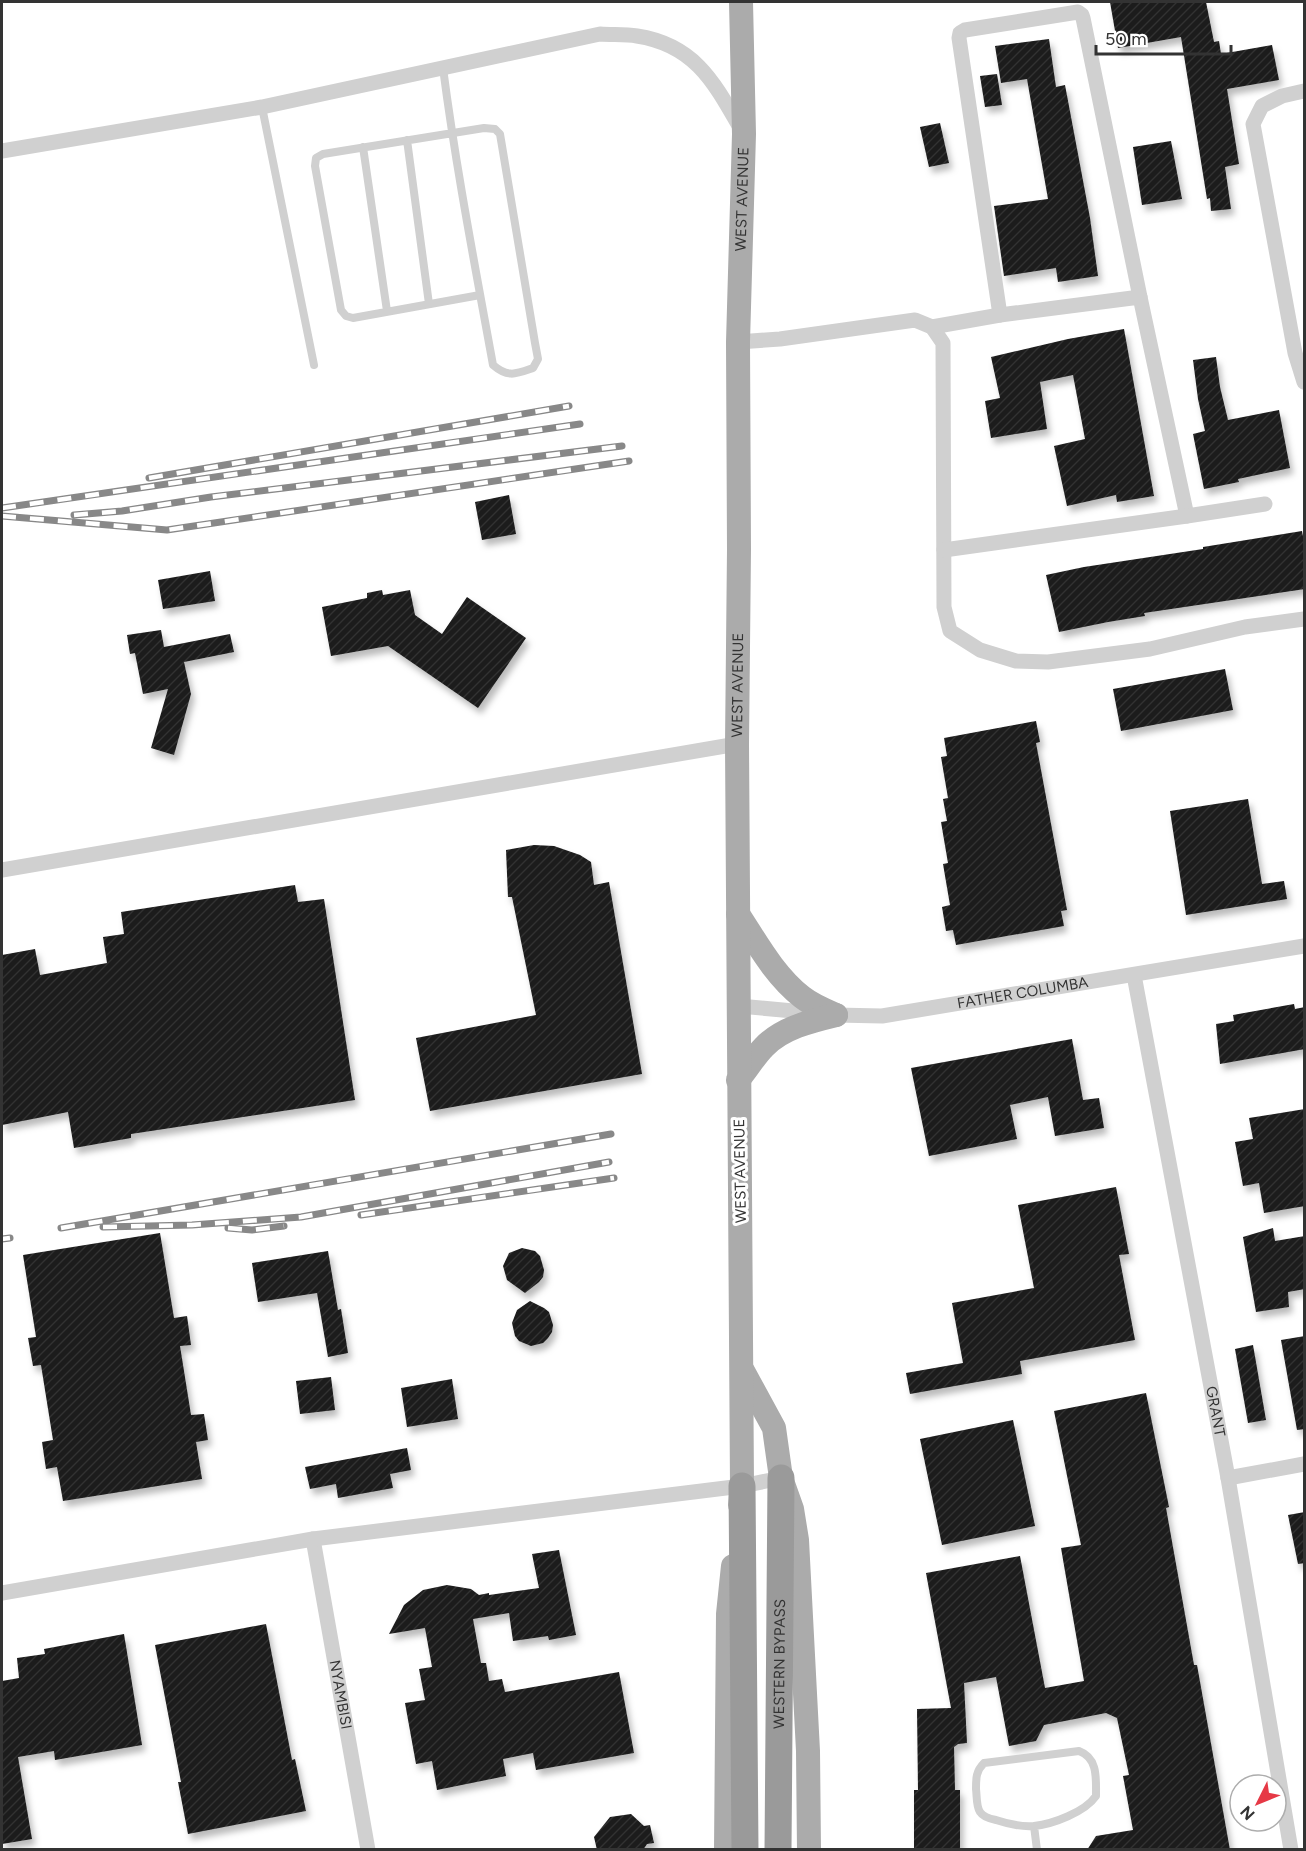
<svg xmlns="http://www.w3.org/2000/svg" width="1306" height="1851" font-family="Figtree,sans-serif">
	<defs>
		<pattern id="building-hatch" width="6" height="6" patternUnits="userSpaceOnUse" patternTransform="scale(1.5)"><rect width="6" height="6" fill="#1a1a1a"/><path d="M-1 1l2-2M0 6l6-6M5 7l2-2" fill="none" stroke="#333"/></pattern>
		<filter id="shadow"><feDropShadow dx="3.5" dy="6" stdDeviation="3" flood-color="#0004"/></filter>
	</defs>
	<rect width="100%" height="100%" fill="#fff"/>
	<path fill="url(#building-hatch)" filter="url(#shadow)" d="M1110,2H1206L1214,42L1219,41L1221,54L1272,45L1279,80L1227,89L1239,164L1225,167L1231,209L1211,211L1210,198L1207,199L1181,37L1118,48Z
		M1049,39L1056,87L1065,85L1090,218L1098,276L1058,282L1056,268L1004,276L994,206L1048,199L1027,79L1001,83L995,46Z
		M997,74L1002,105L985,107L980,76Z
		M940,123L949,163L929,167L920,127Z
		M1171,141L1182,199L1142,205L1133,147Z
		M1124,329L1154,496L1117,502L1116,495L1067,506L1054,446L1085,439L1073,375L1040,382L1047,429L991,438L985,401L1000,398L991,357L1068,339Z
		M1216,357L1220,387L1228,420L1279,410L1290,468L1238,479L1239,482L1204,489L1193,434L1205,431L1198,399L1193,360Z
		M509,495L516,534L482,540L475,502Z
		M1302,531L1305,547V589L1144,613L1145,616L1108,622L1059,632L1046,575L1084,567L1203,549V547Z
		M210,571L215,601L163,609L158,580Z
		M382,590L383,595L410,590L415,615L442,634L467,597L526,638L478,708L388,646L331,656L322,607L367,598V593Z
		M161,630L164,647L230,634L234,652L184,662L191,694L174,755L151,748L168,689L143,694L135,653L130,654L127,635Z
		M1225,669L1233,710L1121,731L1113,689Z
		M1036,721L1040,742L1036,743L1067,910L1061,911L1064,926L956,945L953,930L946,931L942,907L950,905L943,864L948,863L941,822L947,821L943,799L948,798L941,757L947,756L944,738Z
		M1248,799L1262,884L1284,881L1287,899L1186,915L1170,811Z
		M534,845L554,846L580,855L591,862L594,885L609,882L642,1074L430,1111L416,1038L536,1015L512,897H508L506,850Z
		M295,885L298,902L324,899L355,1100L131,1134V1138L74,1148L68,1112L2,1125V955L35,949L40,975L107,963L103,937L124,934L121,912Z
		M1294,1004L1295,1009L1305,1007V1049L1220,1064L1216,1024L1234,1021L1233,1015Z
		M1072,1039L1083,1100L1099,1098L1104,1128L1055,1136L1048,1097L1010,1105L1017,1139L929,1156L911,1068Z
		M1305,1109V1206L1264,1213L1259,1183L1243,1186L1235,1142L1253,1139L1249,1118Z
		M1116,1187L1129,1254L1119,1255L1135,1340L1020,1361L1022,1374L910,1394L906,1373L963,1363L952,1303L1034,1288L1018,1205Z
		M1273,1228L1275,1241L1305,1236V1289L1288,1292L1289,1307L1256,1312L1243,1237Z
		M160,1233L174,1318L187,1316L191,1345L180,1346L191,1415L204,1414L208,1440L196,1442L202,1479L63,1501L57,1467L46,1469L42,1442L53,1440L41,1365L33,1366L28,1338L36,1337L23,1255Z
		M522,1248L535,1251L540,1256L544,1270L543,1277L539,1282L525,1293L507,1280L503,1266L509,1253Z
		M328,1251L338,1310L341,1309L348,1353L328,1357L317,1293L258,1302L252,1263Z
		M530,1301L544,1308L549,1312L553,1325L552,1332L548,1338L543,1343L531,1346L519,1341L515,1336L512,1323L517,1310Z
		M1305,1336V1429L1297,1430L1281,1340Z
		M1253,1345L1266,1420L1248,1423L1235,1349Z
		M331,1377L335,1410L300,1414L296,1381Z
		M452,1379L458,1419L407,1427L401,1388Z
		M1146,1393L1169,1507L1166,1508L1194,1665H1197L1230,1850H1087L1096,1836L1133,1830L1123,1776L1129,1775L1117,1718L1106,1713L1044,1725L1036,1741L1009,1746L996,1677L964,1683L967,1743L958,1744L954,1747L955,1790H960V1850H914V1790H918L917,1709L951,1708L926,1573L1020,1556L1045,1688L1084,1681L1061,1548L1081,1545L1054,1411Z
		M1013,1420L1035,1526L942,1545L920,1439Z
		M407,1448L411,1470L390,1474L393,1488L338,1498L336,1484L310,1489L305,1467Z
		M1305,1512V1563L1298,1564L1288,1515Z
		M559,1550L576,1635L549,1640L548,1636L513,1641L509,1613L473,1619L481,1663H486L489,1681L502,1679L505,1692L619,1672L634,1753L536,1770L533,1753L503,1759L506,1776L437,1790L432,1761L416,1764L405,1703L425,1700L419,1669L432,1667L425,1628L389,1634L404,1605L423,1590L447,1585L471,1589L479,1595L489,1593V1595L539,1588L532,1554Z
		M266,1624L292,1760L295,1759L306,1811L188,1834L178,1782H181L155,1645Z
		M124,1634L142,1745L55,1760L54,1751L18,1757L32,1839L2,1844V1681L19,1678L17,1658L45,1654L44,1649Z
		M631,1814L644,1826L650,1825L654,1843L647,1844L643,1850H597L594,1837L610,1817Z"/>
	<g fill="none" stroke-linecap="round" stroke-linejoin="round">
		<path stroke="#d0d0d0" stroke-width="8" d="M443,68C456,168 475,266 493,365C508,378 516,374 533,368L538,359L535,343L500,134L495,129L484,128L323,154L316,158L315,166L341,310L346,316L353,318L480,295
			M262,107L314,365
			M407,140L429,304
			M363,147L387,311
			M1079,1751C1098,1758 1096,1778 1096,1796C1085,1812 1053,1824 1034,1826C1021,1827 1008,1824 996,1820C991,1819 983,1817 980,1812C976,1806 977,1796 976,1789C976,1778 976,1771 984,1763Z
			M1034,1826L1037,1850"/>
		<g stroke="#d0d0d0" stroke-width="15">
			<path d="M1304,91L1282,96L1262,106L1253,124L1295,353L1304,382"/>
			<path d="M2,151L262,107L600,34C612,35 625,34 637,36C696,45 715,84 742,131"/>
			<path d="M1000,315L959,38L960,33L965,30L1078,12L1082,15L1083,18L1140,297"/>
			<path d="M932,327L943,343L944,607L950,631L980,650L1016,661L1048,662L1150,649L1245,627L1304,619"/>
			<path d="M738,342L780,339L915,320L932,327L1000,315L1140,297L1187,516"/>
			<path d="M944,550L1187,516L1265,504"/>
			<path d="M2,870L737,744"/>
			<path id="s1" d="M1134,975L1228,1478L1291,1850"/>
			<path id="s2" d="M739,1006L836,1015L882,1016L1304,946"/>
			<path d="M1228,1478L1304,1464"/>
			<path id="s3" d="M313,1539L368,1850"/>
			<path d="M2,1593L313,1539L742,1486L781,1478"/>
		</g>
		<g stroke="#ababab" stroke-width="24">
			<path d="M738,914C757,943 774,975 802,997C812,1005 824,1010 836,1015"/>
			<path d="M738,1080C747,1070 754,1057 764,1047C782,1028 811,1021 836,1015"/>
			<path d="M743,1371L774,1428L781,1478L792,1509L797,1540L808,1751L809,1850"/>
			<path id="s4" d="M740,1505L742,1486L737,744L739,549L738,342L744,134L741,2"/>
			<path d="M726,1850L728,1614L733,1566"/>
		</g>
		<g stroke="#9a9a9a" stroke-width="27">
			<path d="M742,1486L745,1850"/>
			<path id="s5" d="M778,1850L781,1478"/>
		</g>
		<g stroke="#888" stroke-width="7">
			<path id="rail" d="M149,478L569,406
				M2,508L580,424
				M74,515L122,511L211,497L622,446
				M2,516L167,530L629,461
				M361,1215L614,1178
				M103,1227L192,1225L301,1217L609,1162
				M61,1228L611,1134
				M228,1228L252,1230L284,1226
				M2,1239L10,1238"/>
		</g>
		<use href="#rail" stroke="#fff" stroke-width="4.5" stroke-dasharray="14" stroke-linecap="butt"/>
	</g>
	<g text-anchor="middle" stroke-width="6" stroke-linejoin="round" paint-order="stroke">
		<g font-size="15" fill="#333" stroke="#fff">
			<text dy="5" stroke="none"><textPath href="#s4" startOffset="1306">WEST AVENUE</textPath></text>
			<text dy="5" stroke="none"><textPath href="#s4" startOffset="820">WEST AVENUE</textPath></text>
			<text dy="5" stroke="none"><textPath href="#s2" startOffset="286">FATHER COLUMBA</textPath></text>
			<text transform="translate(740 1171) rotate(-91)" y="5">WEST AVENUE</text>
			<text dy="5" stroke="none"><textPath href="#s1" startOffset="444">GRANT</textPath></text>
			<text dy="5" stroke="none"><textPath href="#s5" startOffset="186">WESTERN BYPASS</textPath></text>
			<text dy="5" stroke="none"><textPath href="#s3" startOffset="158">NYAMBISI</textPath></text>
		</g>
	</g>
	<rect width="1306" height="1851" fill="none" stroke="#333333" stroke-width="6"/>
	<g transform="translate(1258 1803) rotate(227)"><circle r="28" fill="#ffffff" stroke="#adadad" stroke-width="1.5"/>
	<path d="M0-4.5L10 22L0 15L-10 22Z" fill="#e63946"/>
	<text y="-9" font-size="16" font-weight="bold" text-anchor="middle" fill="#333333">N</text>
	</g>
	<path d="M1096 45v9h135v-9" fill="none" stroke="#333333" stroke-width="3"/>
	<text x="1105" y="45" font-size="18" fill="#333333" stroke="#ffffff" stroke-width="4.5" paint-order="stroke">50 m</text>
</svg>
